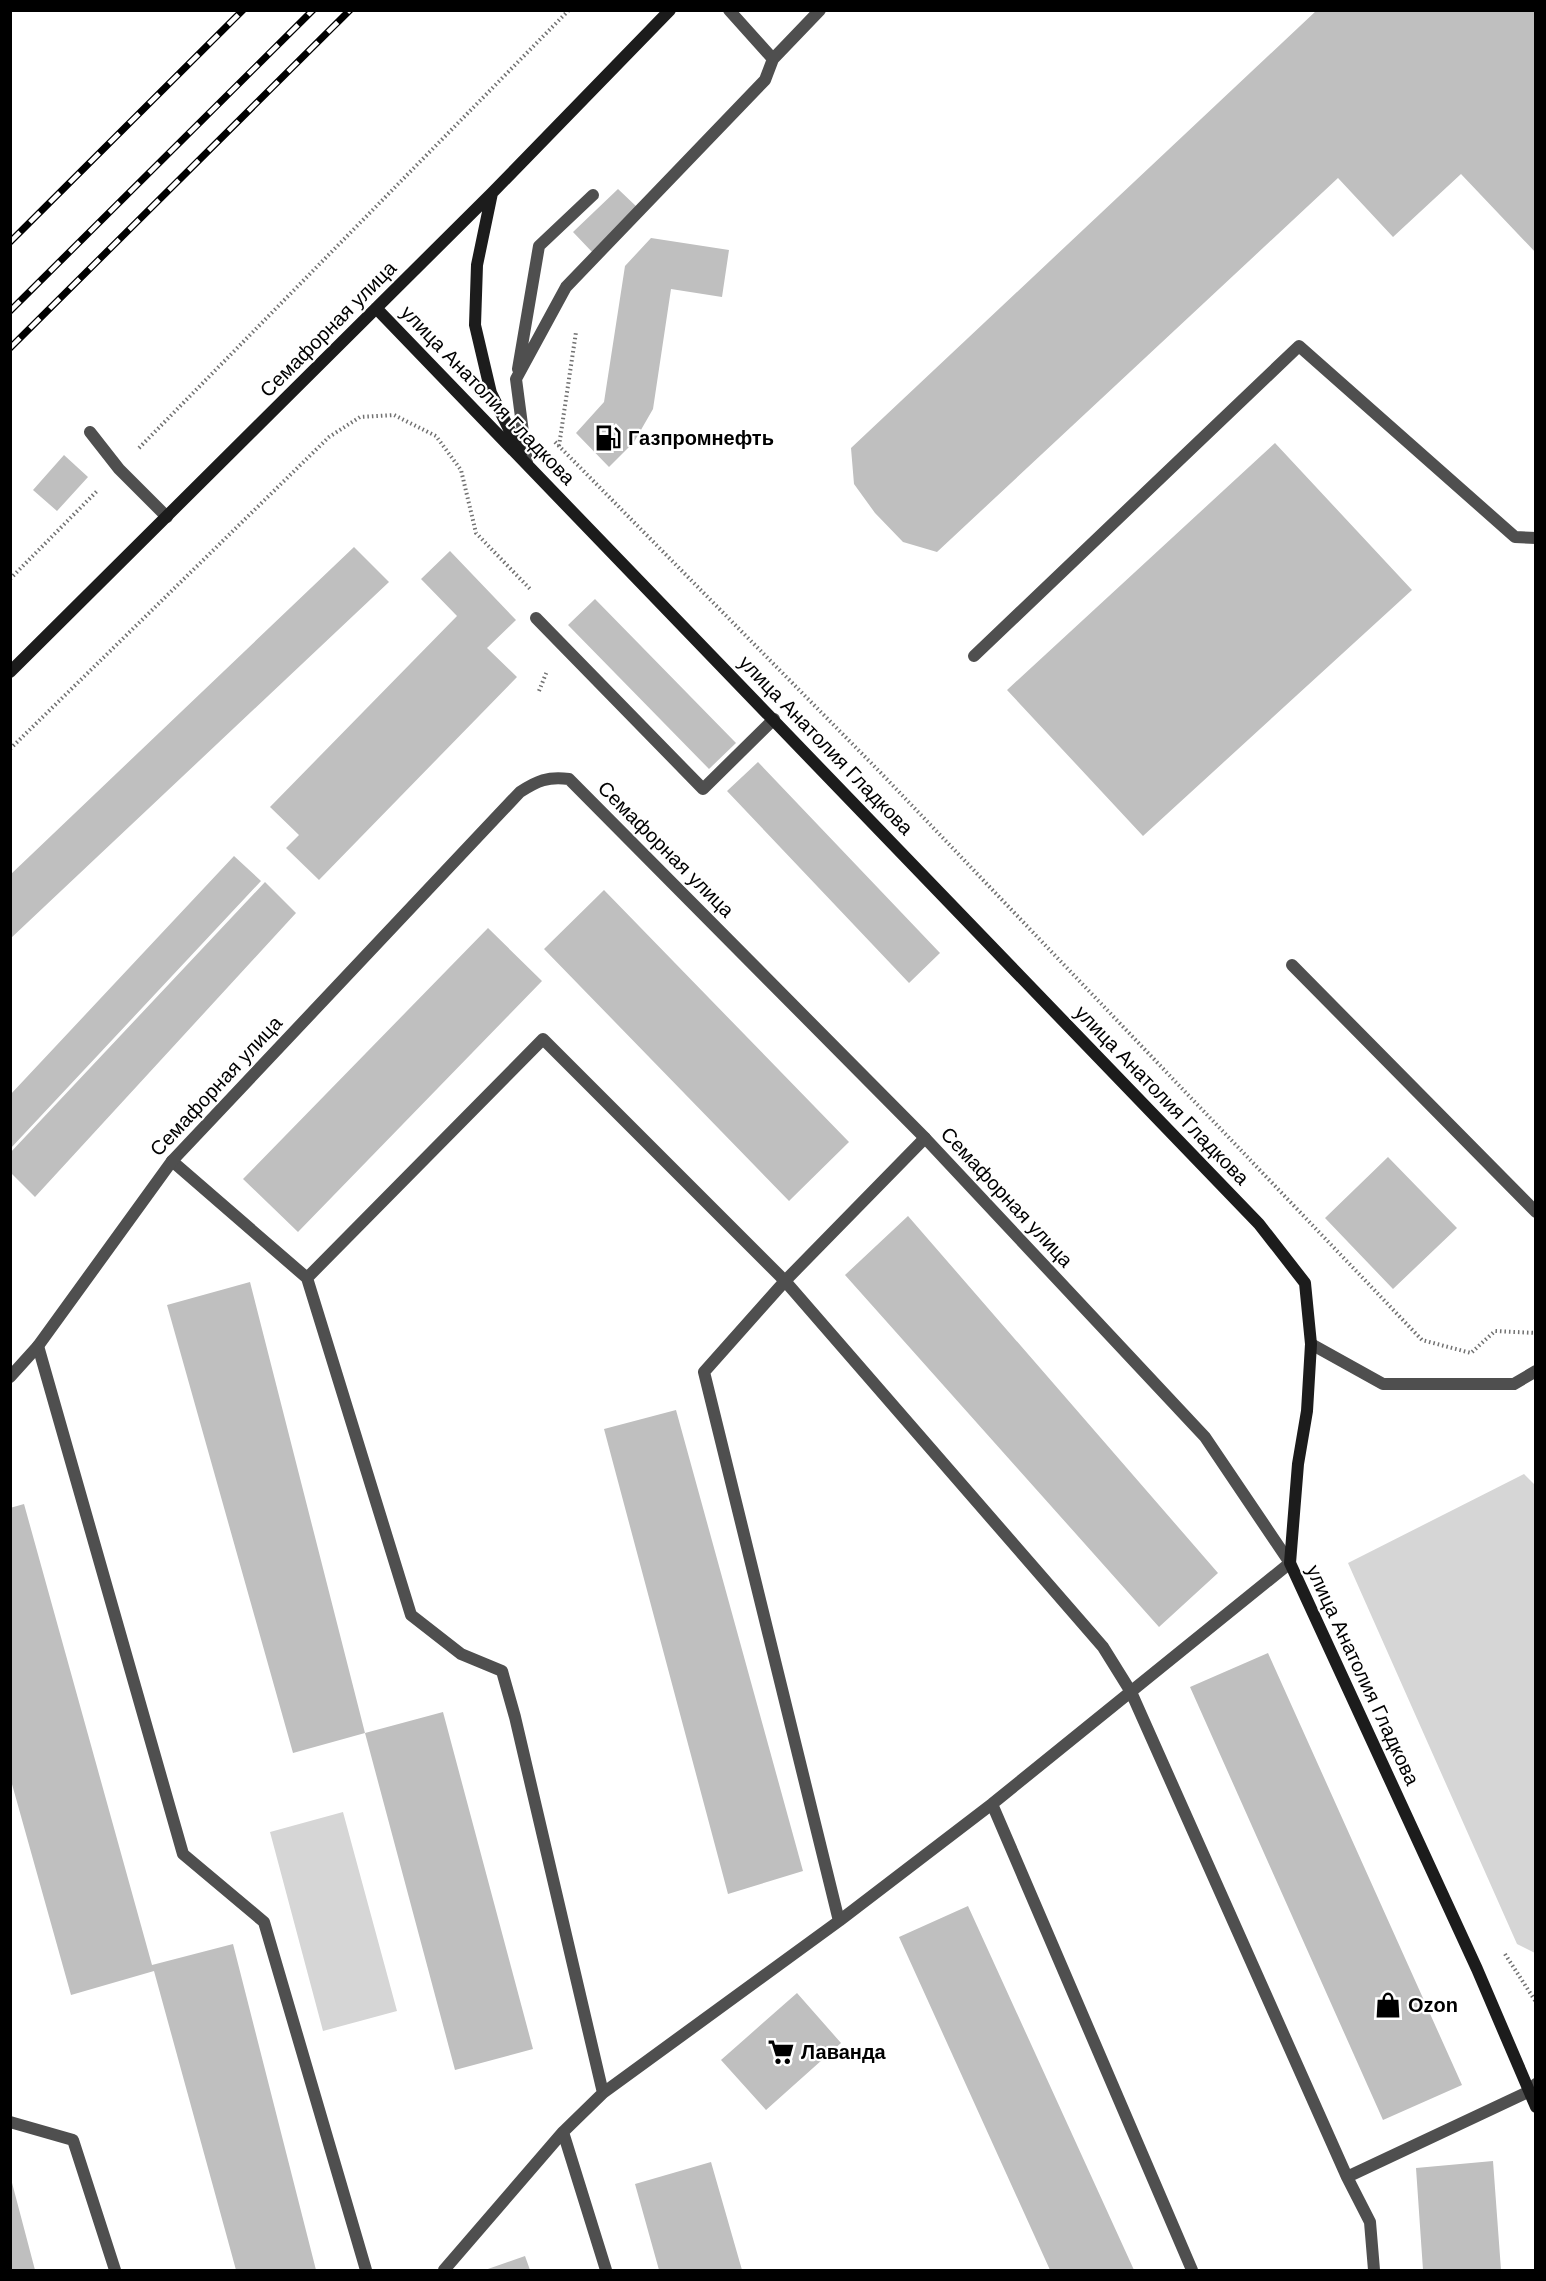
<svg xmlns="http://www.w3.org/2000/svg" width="1546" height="2281" font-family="Helvetica,sans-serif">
	<rect width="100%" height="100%" fill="#fff"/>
	<path fill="#d6d6d6" d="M1524,1474L1536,1486L1535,1953L1517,1944L1348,1563Z
		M343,1812L397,2011L323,2031L270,1832Z"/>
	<path fill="#bfbfbf" d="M1317,10H1536V253L1461,174L1393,237L1338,178L937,552L903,542L875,513L854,484L851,448Z
		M618,189L638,208L593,253L573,232Z
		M651,238L729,250L722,297L671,289L653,409L634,442L609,467L576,433L604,402L625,266Z
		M1275,443L1412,590L1143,836L1007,690Z
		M64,455L88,477L57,511L33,490Z
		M354,547L389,582L10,939V875Z
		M450,551L516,620L487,648L517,677L319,880L286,848L299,835L270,807L457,616L421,579Z
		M595,599L736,743L709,769L568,625Z
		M758,762L940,953L909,983L727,791Z
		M234,856L261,881L10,1149V1095Z
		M265,882L296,913L35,1197L10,1172V1153Z
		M604,890L849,1142L789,1201L544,949Z
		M488,928L542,981L298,1232L243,1179Z
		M1388,1157L1457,1228L1393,1289L1325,1218Z
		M908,1216L1218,1573L1159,1627L845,1275Z
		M250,1282L365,1733L293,1753L167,1305Z
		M676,1410L803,1871L728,1894L604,1429Z
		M24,1504L152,1965L233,1944L316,2270H236L154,1971L71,1995L10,1777V1508Z
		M1268,1653L1462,2085L1383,2120L1190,1687Z
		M443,1712L533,2049L455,2070L365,1733Z
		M968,1906L1134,2270H1050L899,1937Z
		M797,1993L841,2043L766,2110L721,2060Z
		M1493,2161L1501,2270H1423L1416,2168Z
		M711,2162L742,2270H659L635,2184Z
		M10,2179H11L35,2270H10Z
		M525,2256L530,2270H485Z"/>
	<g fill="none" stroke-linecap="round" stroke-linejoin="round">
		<path stroke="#717171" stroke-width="4" stroke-dasharray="1.5 3" stroke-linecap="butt" d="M555,442L880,772L1422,1340L1471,1353L1495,1331L1536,1333
			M559,446L576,332
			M139,448L569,10
			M10,579L98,490
			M539,691L547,671
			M10,749L329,437L360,417L394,415L436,436L461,470L476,533L531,590
			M1505,1954L1536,2002"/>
		<path stroke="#4f4f4f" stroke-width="12" d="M773,59L820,10
			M518,369L539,246L593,195
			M90,432L119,469L167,517
			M527,463L516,379L566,287L765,80L773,59L729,10
			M536,618L703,789L774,719
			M974,656L1299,346L1515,537L1536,538
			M1292,965L1536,1212
			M172,1161L307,1278L543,1039L785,1281L1103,1647L1131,1692L1347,2177L1370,2222L1374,2270
			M307,1278L411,1615L461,1654L502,1671L515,1717L603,2093
			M1311,1344L1383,1384H1514L1536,1371
			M38,1346L183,1854L264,1922L366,2270
			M992,1804L1192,2270
			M839,1921L704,1372L785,1281L925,1138
			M10,2122L73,2140L115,2270
			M563,2132L606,2270
			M1347,2177L1530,2091L1536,2084
			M444,2270L563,2132L603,2093L839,1921L992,1804L1290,1563"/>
		<path stroke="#4f4f4f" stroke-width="12" d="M10,1377L38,1346L172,1161L520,792C537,781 548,776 569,779L925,1138L1205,1437L1290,1563"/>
		<path stroke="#1c1c1c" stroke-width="12" d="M492,193L477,265L475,325L491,393L521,453
			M376,308L1259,1224L1305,1283L1311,1344L1307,1411L1298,1464L1290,1563L1477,1969L1536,2107
			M10,672L492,193L670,10"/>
		<g stroke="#000" stroke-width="7">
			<path id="rail" d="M10,242L243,10
				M10,311L313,10
				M10,348L350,10"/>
		</g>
		<use href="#rail" stroke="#fff" stroke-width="4.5" stroke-dasharray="14" stroke-linecap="butt"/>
	</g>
	<defs>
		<g id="fuel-bare" transform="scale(2.07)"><path d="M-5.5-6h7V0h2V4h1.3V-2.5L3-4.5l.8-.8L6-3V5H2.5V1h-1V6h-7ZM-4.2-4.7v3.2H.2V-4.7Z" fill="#000" stroke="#fff" stroke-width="2.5" paint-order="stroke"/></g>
		<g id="shop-bare" transform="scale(2.07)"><path d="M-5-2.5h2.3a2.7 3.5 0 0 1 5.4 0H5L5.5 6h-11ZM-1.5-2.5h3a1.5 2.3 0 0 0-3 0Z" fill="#000" stroke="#fff" stroke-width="2.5" paint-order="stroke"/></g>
		<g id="supermarket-bare" transform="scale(2.07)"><path d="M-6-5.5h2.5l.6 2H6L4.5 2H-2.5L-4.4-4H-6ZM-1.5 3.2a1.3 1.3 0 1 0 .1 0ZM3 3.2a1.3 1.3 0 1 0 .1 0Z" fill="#000" stroke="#fff" stroke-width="2.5" paint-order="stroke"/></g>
	</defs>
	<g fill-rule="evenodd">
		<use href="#fuel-bare" x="608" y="438"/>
		<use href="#shop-bare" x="1388" y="2005"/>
		<use href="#supermarket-bare" x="781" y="2052"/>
	</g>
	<g text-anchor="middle" stroke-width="4.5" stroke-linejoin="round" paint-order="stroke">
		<g font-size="20" fill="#000" stroke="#fff">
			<text transform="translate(328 329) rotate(-45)" y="7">Семафорная улица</text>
			<text transform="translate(488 395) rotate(46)" y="7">улица Анатолия Гладкова</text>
			<text transform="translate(826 745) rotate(46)" y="7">улица Анатолия Гладкова</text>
			<text transform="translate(666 849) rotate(45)" y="7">Семафорная улица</text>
			<text transform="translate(216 1086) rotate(-47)" y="7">Семафорная улица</text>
			<text transform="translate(1162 1095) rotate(46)" y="7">улица Анатолия Гладкова</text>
			<text transform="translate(1007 1197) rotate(47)" y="7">Семафорная улица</text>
			<text transform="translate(1363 1675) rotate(65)" y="7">улица Анатолия Гладкова</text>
		</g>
		<g font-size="20" font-weight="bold" fill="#000" stroke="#fff" text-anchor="start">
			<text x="628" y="445">Газпромнефть</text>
			<text x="1408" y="2012">Ozon</text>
			<text x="801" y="2059">Лаванда</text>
		</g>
	</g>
	<rect width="1546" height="2281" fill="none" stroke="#000000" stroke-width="24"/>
</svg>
